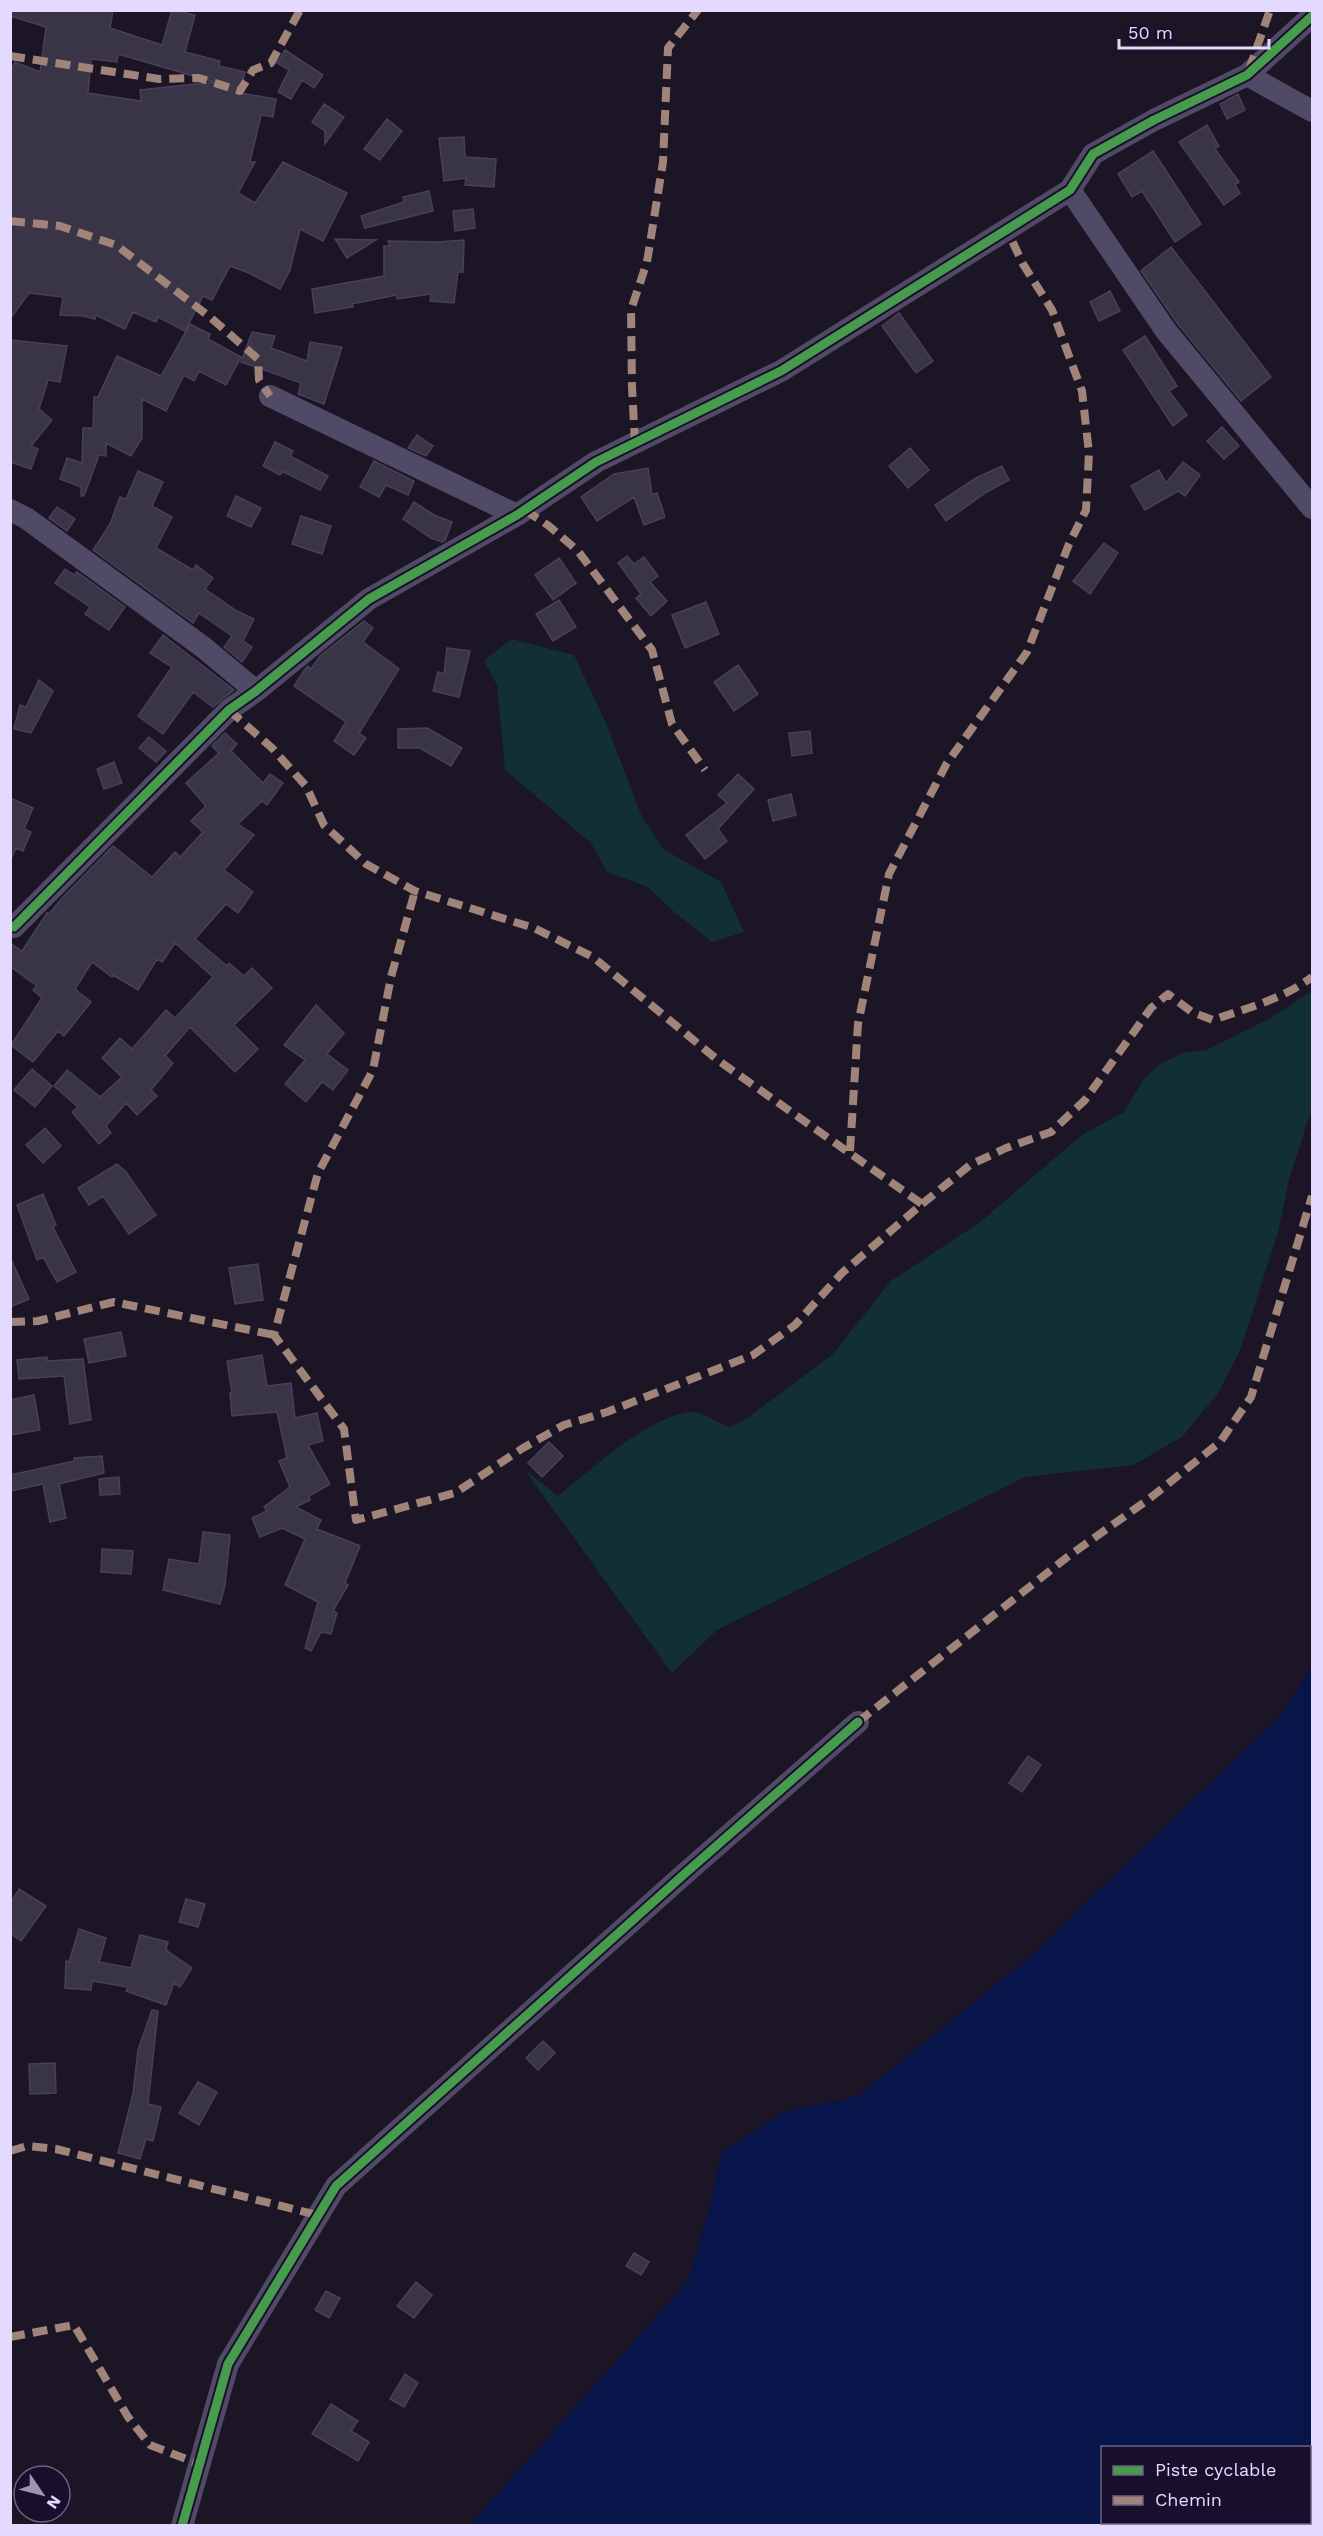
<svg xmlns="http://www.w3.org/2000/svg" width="1323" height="2536" font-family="'Work Sans',sans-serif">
	<rect width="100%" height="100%" fill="#1b1526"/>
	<path fill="#122f35" d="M511,639L574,655L606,723L642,817L663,849L721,882L744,932L712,942L672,910L648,887L607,872L591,843L505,770L497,685L484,661Z
		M1312,991V1108L1289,1179L1278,1233L1239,1353L1218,1393L1183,1436L1134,1465L1025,1477L717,1630L672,1673L524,1469L558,1496C591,1470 647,1417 690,1412C701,1411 718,1423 729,1427L740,1423L832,1355L891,1281L979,1223L1083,1134L1124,1112L1143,1080L1160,1064L1183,1053L1206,1050L1269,1019Z"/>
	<path fill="#08154a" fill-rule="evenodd" d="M1312,1665V2525H470L688,2281L710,2206L722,2153L784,2112L858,2096L1028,1959L1284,1712ZM1102,2448H1310V2522H1102Z"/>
	<path fill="#3a3447" stroke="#484059" stroke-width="1.5" fill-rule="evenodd" d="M10,10H113L110,28L162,45L172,10L195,15L185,52L220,61L219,66L245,72L240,93L276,99L273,117L261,115L250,162H255L238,193L255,203L283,162L347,193L323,241L300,229L290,270L280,289L249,273L230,266L212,300L203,296L185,331L158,317L156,322L133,312L125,329L96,315L95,319L83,316L60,315L63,297L29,293L10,319V72L15,62L40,72L46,27L10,16ZM118,54L214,82L140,90L141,101L88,93L91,59L117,62Z
		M285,50L323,75L314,88L302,80L291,99L278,92L289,70L277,63Z
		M1238,94L1245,110L1227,119L1220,104Z
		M324,104L344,117L325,144V131L312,122Z
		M387,119L402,131L380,160L364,149Z
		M1207,125L1219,146L1215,149L1239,182L1235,185L1240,193L1224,205L1179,142Z
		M464,137L465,157L496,159L494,187L465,185L466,178L444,181L439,138Z
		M1153,151L1201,224L1175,242L1142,191L1132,197L1118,174Z
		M429,191L433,211L365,228L361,216L404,202L403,197Z
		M473,209L475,228L455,231L453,211Z
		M335,239L376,240L347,258Z
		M464,240L463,272H458L454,303L430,301L431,294L397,299L396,295L352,304L353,307L315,313L312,289L384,276V246H390L388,241L438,242Z
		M1171,247L1271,377L1241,401L1177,323L1141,271Z
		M1110,291L1120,311L1099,321L1090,302Z
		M899,313L933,361L916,373L882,326Z
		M190,324L210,334L208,339L241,357L226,385L199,371L194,381L184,375L166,411L142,399V438L131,456L106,443V456L99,455L84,496H81V487L60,479L67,458L82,463L83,428H93L94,397H98L117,356L161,376Z
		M252,332L275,336L271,348L307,361L310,342L342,347L324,404L298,394L301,383L241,362Z
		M1145,336L1177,386L1169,391L1187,415L1173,426L1123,350Z
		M10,340L67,346L60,382L48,380L39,409L52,420L31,446L38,449L31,469L10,462Z
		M1222,427L1239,446L1224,459L1207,441Z
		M417,435L433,446L426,456L408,448Z
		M275,442L293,451L290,456L328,476L320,490L282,471L280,475L263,466Z
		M910,448L929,470L908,488L889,466Z
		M374,461L414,481L408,495L386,485L379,497L360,487Z
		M1183,462L1200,475L1185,496L1178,491L1145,510L1131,486L1159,470L1166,483Z
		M1002,466L1009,480L985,493L946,521L935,505L976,478Z
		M648,468L652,495L657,493L665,517L644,525L634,497L597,521L581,497L614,474Z
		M138,471L163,482L152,506L172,517L156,548L193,570L196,565L213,578L205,589L237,611L254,619L243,641L252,647L242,662L224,647L232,636L199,613L193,623L93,550L110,524L120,497L126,499Z
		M236,496L261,508L251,527L227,516Z
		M414,502L434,515L452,522L445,541L442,542L431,538L403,519Z
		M57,507L75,519L67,531L49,518Z
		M301,516L331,526L322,554L292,544Z
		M1104,543L1118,553L1090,594L1073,581Z
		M627,556L634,564L644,557L658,576L650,582L667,601L651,616L636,598L641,594L618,563Z
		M559,558L576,583L553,600L535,575Z
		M65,569L74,575L77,572L125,607L109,630L85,614L90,607L55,583Z
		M559,600L576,627L553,641L536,614Z
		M706,602L719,634L685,648L672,615Z
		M364,621L373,628L363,642L399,669L359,733L366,738L354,755L334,741L346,722L294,686L305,669L308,666L311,669L320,656Z
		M163,635L234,690L213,707L193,692L163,734L138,716L172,667L150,653Z
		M447,648L470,651L459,697L433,691L438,672L444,674Z
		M738,665L758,694L734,711L714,682Z
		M39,680L53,691L31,733L14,729L20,705L26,707Z
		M427,728L462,748L451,766L420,748H398V729Z
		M810,731L812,753L792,756L789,733Z
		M225,733L237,744L231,751L263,783L270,774L283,783L267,805L262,801L238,824L254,835L224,870L253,892L238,913L226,904L195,939L227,966L229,963L244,976L252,968L272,988L234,1025L258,1049L235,1072L190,1027L165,1056L173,1063L151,1090L157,1096L137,1115L126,1103L106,1126L111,1133L99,1144L72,1112L78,1107L54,1086L67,1070L100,1097L122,1077L102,1058L120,1038L132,1049L166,1010L175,1018L213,977L175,943L162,962L157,959L138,990L113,975L112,977L92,962L75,989L91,1002L64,1036L58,1031L33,1062L11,1045L42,998L33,990L37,986L10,966V943L22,951L47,913L49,914L62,898L113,846L152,877L175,852L180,857L203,832L191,821L206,806L186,783L219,753L212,746Z
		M149,737L166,751L156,762L139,748Z
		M114,762L122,783L104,789L97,769Z
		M738,774L754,789L718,829L727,841L705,859L686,835L727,803L718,795Z
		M791,794L796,815L773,821L768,800Z
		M10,798L33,808L24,829L31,832L23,851L16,848L10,861Z
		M316,1005L344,1033L327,1054L348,1070L333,1090L322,1082L306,1102L285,1084L305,1060L284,1045Z
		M32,1069L52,1086L35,1107L14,1090Z
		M45,1128L61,1146L43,1163L26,1145Z
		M117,1164L126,1172L156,1215L129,1234L103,1196L89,1205L78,1188Z
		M43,1194L56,1225L53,1227L76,1272L57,1282L43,1257L37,1260L17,1205Z
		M10,1257L29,1299L10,1307Z
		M258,1264L263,1300L235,1304L229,1268Z
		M121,1332L126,1356L89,1363L84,1339Z
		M262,1355L267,1386L291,1383L295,1418L317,1413L323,1441L308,1445L330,1484L309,1496L310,1500L296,1507L321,1520L317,1529L360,1546L345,1583L348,1585L333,1611L337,1613L331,1634L321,1632L311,1651L305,1648L318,1602L285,1585L305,1539L282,1528L260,1537L252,1518L267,1511L264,1507L290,1487L279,1461L287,1458L277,1412L232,1416L230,1393H232L227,1361Z
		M47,1357V1361L83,1359L91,1420L70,1424L64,1376L19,1379L17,1360Z
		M34,1395L40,1430L10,1435V1400Z
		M549,1442L563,1456L542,1477L528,1463Z
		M102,1456L104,1473L59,1484L66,1518L50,1522L43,1484L10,1491V1475L74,1461V1458Z
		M119,1477L120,1494L100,1495L99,1479Z
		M203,1532L230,1535L225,1585L220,1604L163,1590L169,1559L199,1564Z
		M102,1549L133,1551L131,1574L101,1572Z
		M1028,1756L1041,1765L1022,1792L1009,1783Z
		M19,1889L46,1906L21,1941L10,1933V1904Z
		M186,1899L205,1904L198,1927L179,1922Z
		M79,1929L106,1938L99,1962L131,1968L140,1935L168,1942L166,1950L192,1968L180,1987L174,1983L166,2005L126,1991L128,1987L92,1981L91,1990L65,1988L66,1961L69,1962Z
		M152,2010L158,2011L148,2104L161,2107L153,2141L146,2139L140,2159L118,2153L133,2094L138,2050Z
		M543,2041L555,2053L538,2070L526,2058Z
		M55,2063L56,2093L30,2094L29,2064Z
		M198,2082L217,2092L199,2125L179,2113Z
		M634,2253L649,2262L641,2275L626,2266Z
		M416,2282L432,2295L414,2318L397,2306Z
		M326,2291L340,2298L329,2318L315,2310Z
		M405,2374L418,2383L404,2407L390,2399Z
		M331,2404L358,2421L351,2431L369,2442L358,2461L312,2434Z"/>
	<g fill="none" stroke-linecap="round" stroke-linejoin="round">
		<path stroke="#504a67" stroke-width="22" d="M1247,75L1312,111
			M1070,190L1166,331L1312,508
			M270,396L517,515
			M10,510L26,518L203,647L256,691
			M14,927L229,710L256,691L369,599L517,515L596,462L781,371L1070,190L1093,154L1154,120L1247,75L1312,16
			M182,2526L228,2364L336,2186L681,1877L858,1722"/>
		<path stroke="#a18479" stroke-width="8" stroke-dasharray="15 8" stroke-linecap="butt" d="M10,56L159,79L199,78L240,91L253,70L271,63L300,10
			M1249,70L1270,10
			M10,221L60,226L116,245L210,317L258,359L259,380L270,396
			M635,443L632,387L631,310L647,262L663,162L668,48L698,10
			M525,510L549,526L578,551L652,650L672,724L705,770
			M229,710L272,748L306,786L324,825L366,864L415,891L534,928L593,957L719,1061L922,1204L842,1273L795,1325L753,1355L607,1412L564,1425L523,1448L455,1493L356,1520L344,1429L274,1335L318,1173L373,1070L391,977L415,891
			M850,1151L858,1024L889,874L947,763L1027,652L1069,544L1086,510L1089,453L1082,391L1052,310L1023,264L1007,230
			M922,1204L970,1165L1006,1148L1051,1132L1085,1100L1151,1008L1168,994L1192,1012L1213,1020C1247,1008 1283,999 1312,977
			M10,1322L38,1321L114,1302L274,1335
			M858,1722L1070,1555L1149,1499L1220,1442L1251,1397L1312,1196
			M10,2151L27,2146L56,2149L317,2215
			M10,2337L74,2325L128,2417L150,2445L199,2464"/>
		<g stroke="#180f2c" stroke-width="13">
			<path id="cycleway" d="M14,927L229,710L256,691L369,599L517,515L596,462L781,371L1070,190L1093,154L1154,120L1247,75L1312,16
				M182,2526L228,2364L336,2186L681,1877L858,1722"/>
		</g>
		<use href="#cycleway" stroke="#469c4c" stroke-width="9"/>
	</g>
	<rect width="1323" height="2536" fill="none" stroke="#e4daff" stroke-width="24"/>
	<rect x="1101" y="2446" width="210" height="78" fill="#180f2c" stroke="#6a6080" stroke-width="1.5"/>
	<rect x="1113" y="2466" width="30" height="9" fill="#469c4c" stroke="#6a6080" stroke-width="1.5"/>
	<text x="1155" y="2476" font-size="18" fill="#e4daff">Piste cyclable</text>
	<rect x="1113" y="2496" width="30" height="9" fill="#a18479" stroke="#6a6080" stroke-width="1.5"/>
	<text x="1155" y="2506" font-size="18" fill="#e4daff">Chemin</text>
	<g transform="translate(42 2494) rotate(125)"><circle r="28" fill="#180f2c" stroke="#6a6080" stroke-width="1.5"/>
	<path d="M0-4.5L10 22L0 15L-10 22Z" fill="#9e95b3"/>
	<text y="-9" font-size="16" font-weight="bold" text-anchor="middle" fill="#e4daff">N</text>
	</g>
	<path d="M1119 39v9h150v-9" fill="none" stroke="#e4daff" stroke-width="3"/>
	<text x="1128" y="39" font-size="18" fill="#e4daff" stroke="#180f2c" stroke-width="4.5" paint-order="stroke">50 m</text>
</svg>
